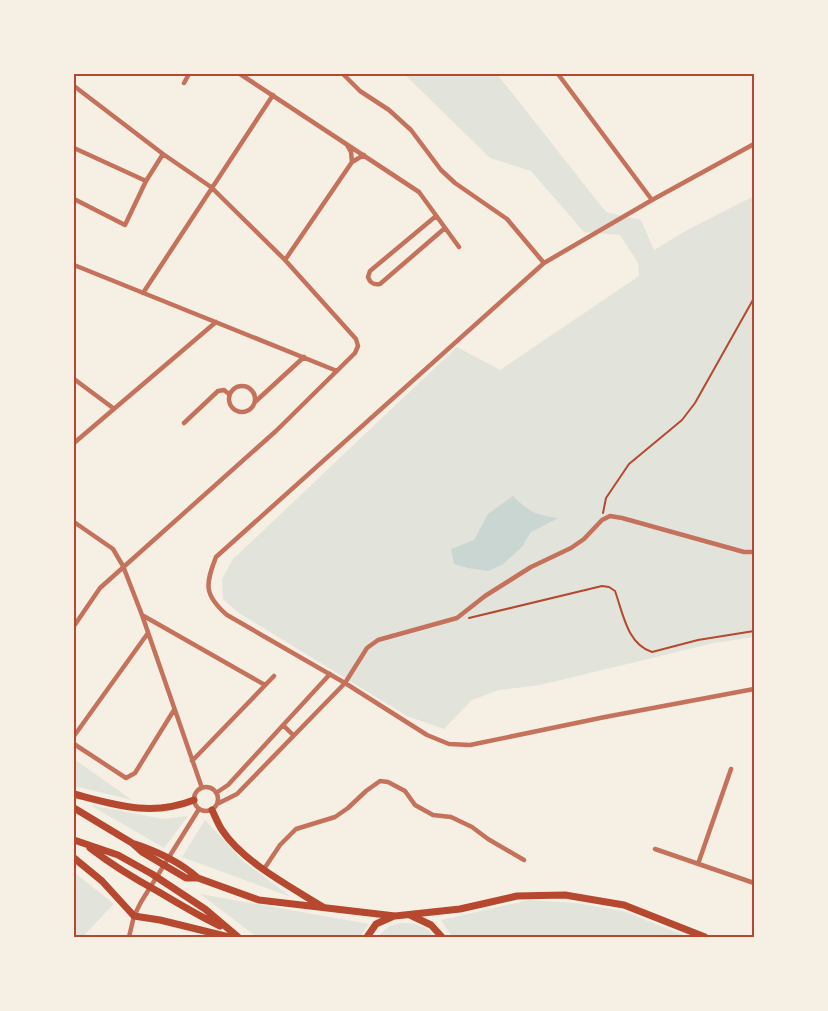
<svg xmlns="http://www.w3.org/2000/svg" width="828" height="1011" font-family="Inter,sans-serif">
	<rect width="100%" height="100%" fill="#f6efe4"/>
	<path fill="#e2e4dc" d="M404,74H497L606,212L641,220L654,250L689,229L754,196V637L714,643L540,685L499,690L472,700L444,729L407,716L239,613L223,599L222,579L233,559L457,347L500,370L639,276L638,263L620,235L584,232L531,171L490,158Z
		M74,759L132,800L74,786Z
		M90,805L163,819L188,816L164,848Z
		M205,820L243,861L291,897L182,857Z
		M74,872L114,904L82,937H74Z
		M200,894L369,924L360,937H257Z
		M529,900L576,903L623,911L688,937H452L441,920Z
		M400,923C414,923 426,925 435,937H377L389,926Z"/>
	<path fill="#c9d6d2" d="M513,496C529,512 536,515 558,518L531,532L522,547L502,565L488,571L468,568L454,564L451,549L474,540L488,514Z"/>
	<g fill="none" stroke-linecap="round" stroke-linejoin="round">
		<path stroke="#b5482f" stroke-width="2" d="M603,513L606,498L629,464L682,420L695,403L754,298
			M469,618L602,586L609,587L615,591C623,613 627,644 652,652L698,640L754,631"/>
		<path stroke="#c5725c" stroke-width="4.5" d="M240,74L419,192L459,247
			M343,74L360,91L389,110L411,130L441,170L455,183L507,219L544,263
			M558,74L652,200
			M184,83L189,74
			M74,86L163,154L211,187L285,260L356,339L358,346L355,353L276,431L100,588L74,626
			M754,144L652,200L544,263L216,557C205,585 204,595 227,615L345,683L427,735L449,744L470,745L605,717L754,689
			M347,145L351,152L352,162
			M74,148L146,181
			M74,199L125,225L146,181L163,154
			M436,216L370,271L368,277C370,283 373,285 380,284L445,228
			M285,260L352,162L364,155
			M74,265L337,371
			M143,293L273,95
			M74,379L113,408
			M229 399a13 13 0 1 1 26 0a13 13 0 1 1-26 0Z
			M255,402L304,357
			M184,423L218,391L224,390L229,394
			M74,443L216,322
			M74,522L113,549L123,566L142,615L202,788
			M142,615L265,685
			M283,725L293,735
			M74,736L148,633
			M74,744L126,778L135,773L174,710
			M192,761L274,676
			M194 799a12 12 0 1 1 24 0a12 12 0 1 1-24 0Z
			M216,793L228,785L330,674
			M217,804L237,794L345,683L367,648L378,640L457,618L485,596L531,567L571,548L584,539L602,520L610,516L622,518L744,552H754
			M655,849L754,883
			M698,864L731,769
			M264,869L280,845L296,829L335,817L348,808L366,791L380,781L388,782L405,791L415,805L433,815L451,817L472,827L488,839L524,860
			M129,937L134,916L141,902L199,809"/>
		<path stroke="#b5482f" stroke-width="7" d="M74,794C116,805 151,817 194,800
			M74,808L132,843L142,852L186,878H198L259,900L395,916L460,909L517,896L565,895L624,905L705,937
			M212,810C215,816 218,824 222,830C243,862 291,887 323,907
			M74,840L118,855L152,874L205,909L238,937
			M135,844C156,851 181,863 198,878
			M90,848C112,865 135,879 159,892C179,904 199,916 220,926
			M74,858L102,881L134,916L160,920L229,937
			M410,915L431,925L442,937
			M367,937L376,924L394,916"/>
	</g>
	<rect width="828" height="1011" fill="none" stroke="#f6efe4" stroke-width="150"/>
	<rect x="75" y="75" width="678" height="861" fill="none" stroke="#b5482f" stroke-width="2"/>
</svg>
